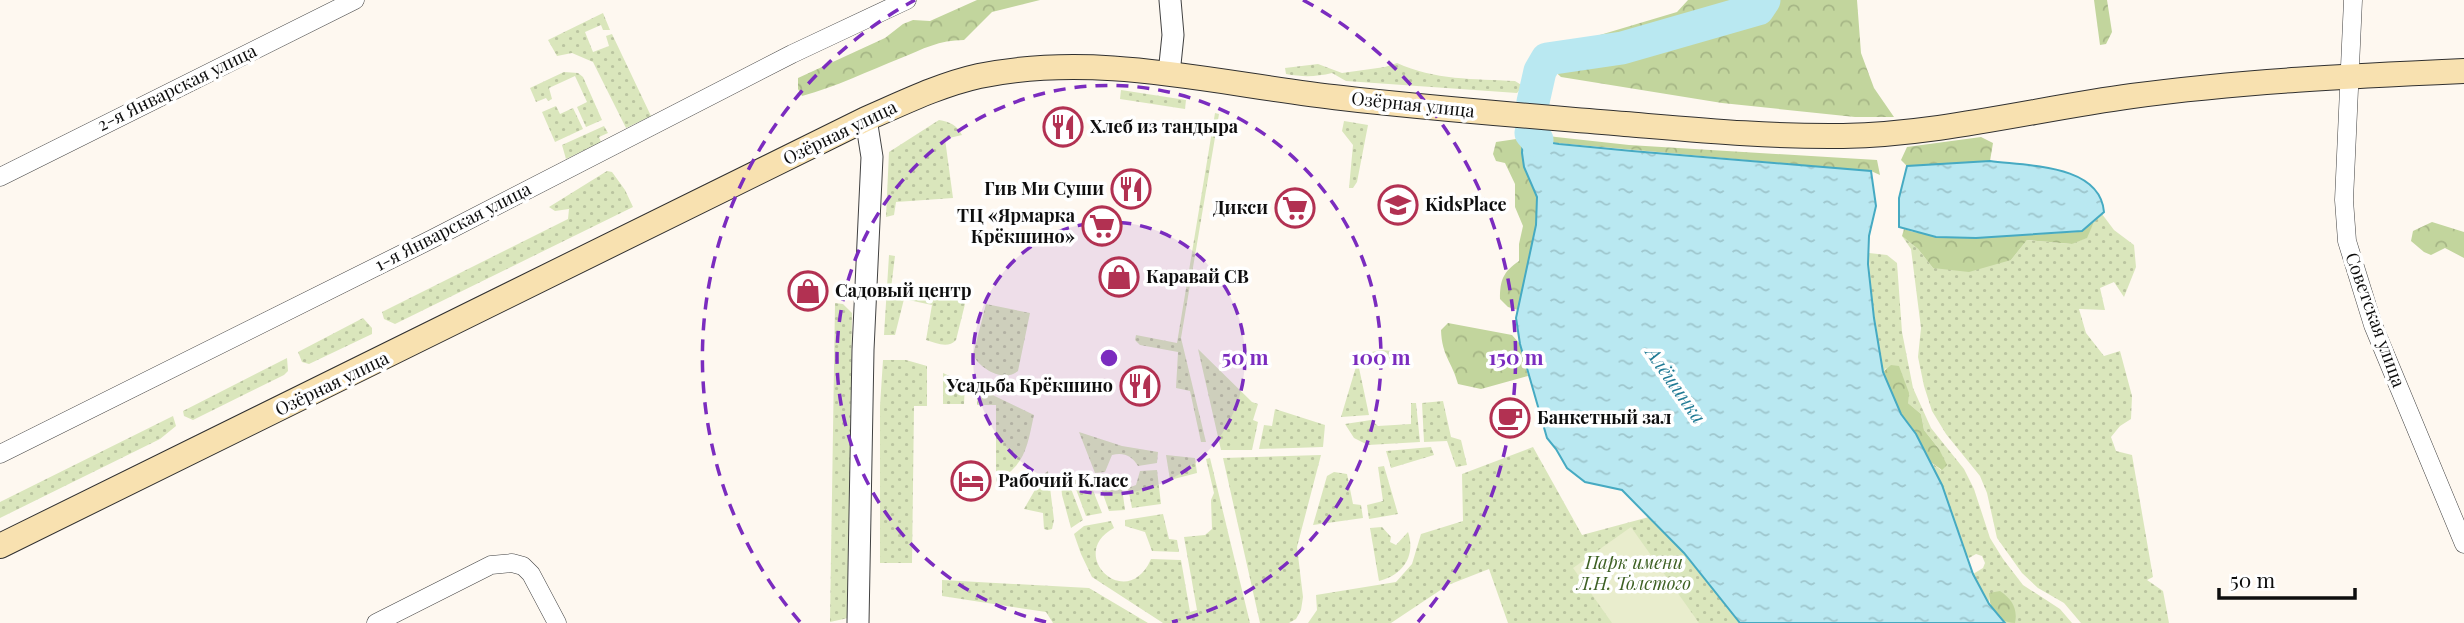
<svg xmlns="http://www.w3.org/2000/svg" width="2464" height="623" font-family="'Playfair Display',serif">
	<defs>
		<pattern id="grass-dots" width="8" height="8" patternUnits="userSpaceOnUse" patternTransform="scale(1.75)"><rect width="8" height="8" fill="#dae6bc"/><path d="M2 2h.1M6 6h.1" fill="none" stroke="#bac4a0" stroke-width="1.8" stroke-linecap="round"/></pattern>
		<pattern id="forest-crowns" width="20" height="18" patternUnits="userSpaceOnUse" patternTransform="scale(1.75)"><rect width="20" height="18" fill="#c2d59d"/><path d="M2 6a3 3 0 1 1 6 0M12 15a3 3 0 1 1 6 0" fill="none" stroke="#a6b686"/></pattern>
		<pattern id="water-ripples" width="26" height="14" patternUnits="userSpaceOnUse" patternTransform="scale(1.75)"><rect width="26" height="14" fill="#b9e8f1"/><path d="M2 4q2-2 4 0t4 0M15 11q2-2 4 0t4 0" fill="none" stroke="#9ec6cd"/></pattern>
	</defs>
	<rect width="100%" height="100%" fill="#fef8f0"/>
	<path fill="url(#grass-dots)" d="M603,13L610,30H603L601,25L585,32L593,52L609,46L606,36L612,34L651,116L626,128L593,62L572,53L557,56L548,40Z
		M1397,63C1434,80 1474,79 1515,81L1523,86L1517,93L1346,81L1332,73C1316,77 1302,77 1286,74L1285,68L1318,64L1342,73L1385,67Z
		M564,72L578,73L583,77L602,120L586,127L577,107L587,102L575,76L549,88L552,99L548,101L546,98L536,102L530,88Z
		M1121,90L1186,100L1185,109L1120,99Z
		M556,106L560,114L573,108L583,129L555,142L542,112Z
		M1215,113L1219,114L1181,338L1206,442H1201L1190,391L1176,388L1178,352L1140,345L1135,340L1136,335L1177,343Z
		M939,120C950,122 957,125 962,135L945,139L953,198L896,202L894,215L886,217L889,152Z
		M1344,121L1368,125L1357,182L1353,188H1349L1353,145L1342,131Z
		M604,126L608,133L599,137L601,142L566,159L562,145Z
		M607,171L612,172L625,190L633,207L395,324L384,319L382,312L568,219L569,209L555,211L549,207Z
		M2102,214L2114,230L2134,245L2136,267L2124,297L2114,282L2100,288L2105,310L2079,309L2086,333L2104,356L2120,351L2132,396L2131,419L2120,426L2111,437L2116,451L2132,455L2153,577L2147,580L2163,591L2169,623H2081L2064,603L2038,588L2022,573L1997,538L1987,493L1980,476L1946,434L1932,411L1924,386L1918,357L1921,328L1911,249L1902,236L1918,249L1933,268L2011,260L2027,240L2071,244L2086,238L2094,222Z
		M1869,253L1887,255L1897,263L1902,332L1913,388L1931,428L1964,469L1974,489L1990,538L2003,559L2023,585L2060,609L2072,623H2005L1989,593V604L1973,574L1983,568L1985,563L1982,556L1976,554L1969,558L1966,555L1942,485L1929,461L1941,470L1939,449L1924,430L1921,414L1908,403L1886,368L1883,372L1870,288Z
		M889,255L895,256L891,288L963,299L965,304L956,340C948,349 936,343 926,340L932,305L904,299L895,335H884Z
		M835,303L843,304L852,313L848,618L830,622Z
		M986,304L1030,313L1018,371C1004,383 980,369 973,355Z
		M363,318L372,328V334L309,364L302,362L298,352Z
		M1198,349L1252,402L1258,404L1253,420L1258,422L1252,450H1221Z
		M1380,350L1394,351L1406,357L1362,361L1359,368L1369,415L1341,417L1358,360L1368,353Z
		M287,358L288,371L284,375L193,420L184,416L183,411Z
		M883,360H906L927,366V406H914L912,563H880V406Z
		M943,373L965,383L964,404H943Z
		M978,388L1034,415C1027,447 1026,464 996,482V405H977Z
		M1443,401L1451,437L1461,440L1467,465L1456,467L1447,441L1424,442L1422,403Z
		M1411,403H1416L1420,442L1368,445L1354,438L1345,424L1371,420L1378,426L1411,424Z
		M1275,409L1325,425L1323,447L1259,449L1264,425L1272,426Z
		M173,416L176,426L160,439L0,518V502Z
		M1079,432L1122,446L1158,452L1157,463L1138,466C1132,456 1124,452 1112,455L1105,472L1095,473Z
		M1431,447L1434,455L1391,468L1386,451Z
		M1533,447L1582,535L1649,517L1681,550L1740,623H1508L1489,569L1448,585L1391,623H1308L1317,610L1316,595L1396,582L1412,564L1421,534L1463,521L1462,474Z
		M1166,455L1195,458L1197,473L1170,480Z
		M1321,455L1297,547L1303,597L1301,610L1296,619L1289,623H1260L1223,458Z
		M1210,458L1250,623H1163L1092,577L1081,554L1074,534L1084,526L1111,521L1114,528C1065,554 1127,614 1151,559L1181,560L1190,612L1197,610L1184,537L1205,535L1212,529L1211,500L1214,493L1206,459Z
		M1384,466L1398,514L1369,519L1367,505L1383,501L1378,467Z
		M1157,470L1161,504L1132,508L1128,488L1136,485L1140,471Z
		M1048,471L1054,520L1052,529L1048,530L1044,529L1043,513L1024,509L1044,474Z
		M1334,472L1347,474L1353,504L1361,505L1363,518L1313,525L1327,476Z
		M1060,473H1065L1083,520L1071,528L1062,495Z
		M1071,476L1088,478L1102,513L1086,516Z
		M1108,477L1112,485L1122,488L1125,510L1109,511L1098,480Z
		M1163,514L1169,539L1177,540L1179,552L1152,551L1145,532L1125,526V520Z
		M1382,527L1391,537L1390,542L1396,545L1408,532C1416,556 1403,575 1379,581L1370,528Z
		M942,580L1089,588L1148,623H1053L1046,612L942,596Z"/>
	<path fill="url(#forest-crowns)" d="M977,0H1040L992,12L964,40C939,40 923,49 901,58C868,71 836,87 802,96L798,89V78L885,38L903,24L913,20L930,21Z
		M1688,0H1857L1861,53L1874,88L1894,117H1855L1722,103L1561,77L1536,54L1677,12Z
		M2094,0H2107L2112,32L2106,44L2100,45Z
		M1547,136L1629,145L1877,160L1880,175L1871,171L1557,143L1545,141Z
		M1981,137L1993,143L1990,161L1907,166L1901,160L1907,147Z
		M1523,138L1522,153L1524,167L1537,197L1536,225L1518,310L1508,307L1500,299C1500,280 1503,272 1519,261V244L1523,226L1515,207V184L1505,163L1496,161L1493,154L1496,142Z
		M2094,222L2087,238L2072,244L2027,240L2011,260L1969,272L1933,268L1918,249L1902,236L1904,229L1913,232L1976,238L2078,232Z
		M2432,222L2464,232V258L2445,248L2431,255L2424,252L2411,241L2413,231Z
		M1448,323L1512,335L1520,344L1528,376L1481,389L1458,384C1452,361 1442,357 1441,330Z
		M1891,365L1899,366L1909,393L1908,403L1921,414L1924,430L1939,449L1947,465L1942,470L1929,461L1916,434L1901,414L1883,372Z
		M2000,591C2012,599 2018,609 2015,623C1998,623 1989,609 1989,593Z"/>
	<path fill="#e9edcd" d="M1631,527L1699,623H1612L1573,568Z"/>
	<path fill="url(#water-ripples)" stroke="#46aac2" stroke-width="2" d="M1523,138L1559,144L1632,151L1871,171L1876,206L1869,236L1868,264L1874,318L1883,372L1901,414L1916,434L1942,485L1973,574L1989,604L2005,623H1740L1684,553L1622,490L1585,482L1567,468L1556,449L1547,438L1520,344L1516,318L1536,225L1537,197L1524,167L1522,153Z
		M1990,161C2027,166 2100,164 2104,212L2082,231L1976,238L1936,237L1899,227V198L1907,166Z"/>
	<g fill="none" stroke-linecap="round" stroke-linejoin="round">
		<path stroke="#b9e8f1" stroke-width="33" d="M1533,102L1540,71L1547,59L1622,48L1758,9L1764,0
			M1531,133L1537,140"/>
		<g stroke="#414141" stroke-width="19">
			<path id="minor" d="M2353,0L2344,200L2347,241L2373,325L2464,544
				M0,177L355,0
				M0,454L432,239L792,54L907,0
				M376,623L491,565L512,563L523,566L531,574L557,623"/>
		</g>
		<g stroke="#414141" stroke-width="23">
			<path id="tertiary" d="M1169,74L1173,35L1170,0
				M858,623L863,350L872,157L866,119"/>
		</g>
		<g stroke="#303030" stroke-width="26">
			<path id="secondary" d="M0,546L866,119C903,103 939,85 979,76C1101,51 1221,85 1342,98C1436,109 1530,116 1625,124C1697,130 1770,137 1843,136C1941,134 2036,109 2132,96C2243,81 2352,76 2464,71"/>
		</g>
		<use href="#minor" stroke="#fff" stroke-width="18"/>
		<use href="#tertiary" stroke="#fff" stroke-width="21"/>
		<use href="#secondary" stroke="#f8e1b0" stroke-width="24"/>
	</g>
	<circle cx="1109" cy="358" r="136" fill="#7b2cbf" fill-opacity=".12"/>
	<g fill="none" stroke="#7b2cbf" stroke-width="3.5" stroke-dasharray="12 9">
		<circle cx="1109" cy="358" r="136"/>
		<path d="M1046 622A272 272 0 1 1 1172 622"/>
		<path d="M800 622A407 407 0 0 1 915 0M1303 0A407 407 0 0 1 1418 622"/>
	</g>
	<defs>
		<g id="restaurant-ring" transform="scale(2.0125)"><circle r="9.5" fill="#fff" stroke="#b23152" stroke-width="1.5"/><path d="M-5-6h1v4h1v-4h1v4h1v-4h1v5L-1.5 .5V6h-2V.5L-5-1ZM5-6V6H3V1.5H1.5Q1.5-4 5-6Z" fill="#b23152"/></g>
		<g id="school-ring" transform="scale(2.0125)"><circle r="9.5" fill="#fff" stroke="#b23152" stroke-width="1.5"/><path d="M0-5L7-2L0 1L-7-2ZM-4 1L0 2.5L4 1V4Q0 6-4 4Z" fill="#b23152"/></g>
		<g id="supermarket-ring" transform="scale(2.0125)"><circle r="9.5" fill="#fff" stroke="#b23152" stroke-width="1.5"/><path d="M-6-5.5h2.5l.6 2H6L4.5 2H-2.5L-4.4-4H-6ZM-1.5 3.2a1.3 1.3 0 1 0 .1 0ZM3 3.2a1.3 1.3 0 1 0 .1 0Z" fill="#b23152"/></g>
		<g id="shop-ring" transform="scale(2.0125)"><circle r="9.5" fill="#fff" stroke="#b23152" stroke-width="1.5"/><path d="M-5-2.5h2.3a2.7 3.5 0 0 1 5.4 0H5L5.5 6h-11ZM-1.5-2.5h3a1.5 2.3 0 0 0-3 0Z" fill="#b23152"/></g>
		<g id="cafe-ring" transform="scale(2.0125)"><circle r="9.5" fill="#fff" stroke="#b23152" stroke-width="1.5"/><path d="M-5.5-4.5H6V0H3Q3 3.5 0 3.5H-2.5Q-5.5 3.5-5.5 0ZM3-3.2v2h1.7v-2ZM-6 4.5H4V6H-6Z" fill="#b23152"/></g>
		<g id="hotel-ring" transform="scale(2.0125)"><circle r="9.5" fill="#fff" stroke="#b23152" stroke-width="1.5"/><path d="M-6-4.5h1.5V1H6V5H4.5V3h-9V5H-6ZM-4 0a1.8 1.8 0 1 1 3.6 0ZM.5 0V-2.5h3Q6-2.5 6 0Z" fill="#b23152"/></g>
	</defs>
	<g fill-rule="evenodd">
		<use href="#restaurant-ring" x="1063" y="127"/>
		<use href="#restaurant-ring" x="1131" y="189"/>
		<use href="#school-ring" x="1398" y="205"/>
		<use href="#supermarket-ring" x="1295" y="208"/>
		<use href="#supermarket-ring" x="1102" y="226"/>
		<use href="#shop-ring" x="1119" y="277"/>
		<use href="#shop-ring" x="808" y="291"/>
		<use href="#restaurant-ring" x="1140" y="386"/>
		<use href="#cafe-ring" x="1510" y="418"/>
		<use href="#hotel-ring" x="971" y="481"/>
	</g>
	<g text-anchor="middle" stroke-width="7" stroke-linejoin="round" paint-order="stroke">
		<g font-size="18" fill="#0e0e0e" stroke="#fff">
			<text transform="translate(177 88) rotate(-26)" y="6">2-я Январская улица</text>
			<text transform="translate(1413 105) rotate(6)" y="6">Озёрная улица</text>
			<text transform="translate(840 133) rotate(-26)" y="6">Озёрная улица</text>
			<text transform="translate(453 227) rotate(-27)" y="6">1-я Январская улица</text>
			<text transform="translate(2375 320) rotate(70)" y="6">Советская улица</text>
			<text transform="translate(332 384) rotate(-26)" y="6">Озёрная улица</text>
		</g>
		<g font-size="18" font-weight="bold" fill="#0e0e0e" stroke="#fff" text-anchor="start">
			<text x="1090" y="133">Хлеб из тандыра</text>
			<text x="1104" y="195" text-anchor="end">Гив Ми Суши</text>
			<text x="1425" y="211">KidsPlace</text>
			<text x="1268" y="214" text-anchor="end">Дикси</text>
			<text x="1075" y="222" text-anchor="end">ТЦ «Ярмарка<tspan x="1075" dy="21">Крёкшино»</tspan></text>
			<text x="1146" y="283">Каравай СВ</text>
			<text x="835" y="297">Садовый центр</text>
			<text x="1113" y="392" text-anchor="end">Усадьба Крёкшино</text>
			<text x="1537" y="424">Банкетный зал</text>
			<text x="998" y="487">Рабочий Класс</text>
		</g>
		<g font-size="18" font-style="italic" fill="#3d6023" stroke="#fff">
			<text x="1634" y="569">Парк имени<tspan x="1634" dy="21">Л.Н. Толстого</tspan></text>
		</g>
		<g font-size="19" font-style="italic" fill="#217b95" stroke="#fff">
			<text transform="translate(1676 385) rotate(55)" y="7">Алёшинка</text>
		</g>
	</g>
	<circle cx="1109" cy="358" r="10" fill="#7b2cbf" stroke="#fff" stroke-width="3.5"/>
	<g font-size="21" text-anchor="middle" font-weight="bold" fill="#7b2cbf" stroke="#fff" stroke-width="7" stroke-linejoin="round" paint-order="stroke">
		<text x="1245" y="365">50 m</text>
		<text x="1381" y="365">100 m</text>
		<text x="1516" y="365">150 m</text>
	</g>
	<path d="M2219 588v10h136v-10" fill="none" stroke="#0e0e0e" stroke-width="3.5"/>
	<text x="2230" y="588" font-size="21" fill="#0e0e0e" stroke="#ffffff" stroke-width="5" paint-order="stroke">50 m</text>
</svg>
